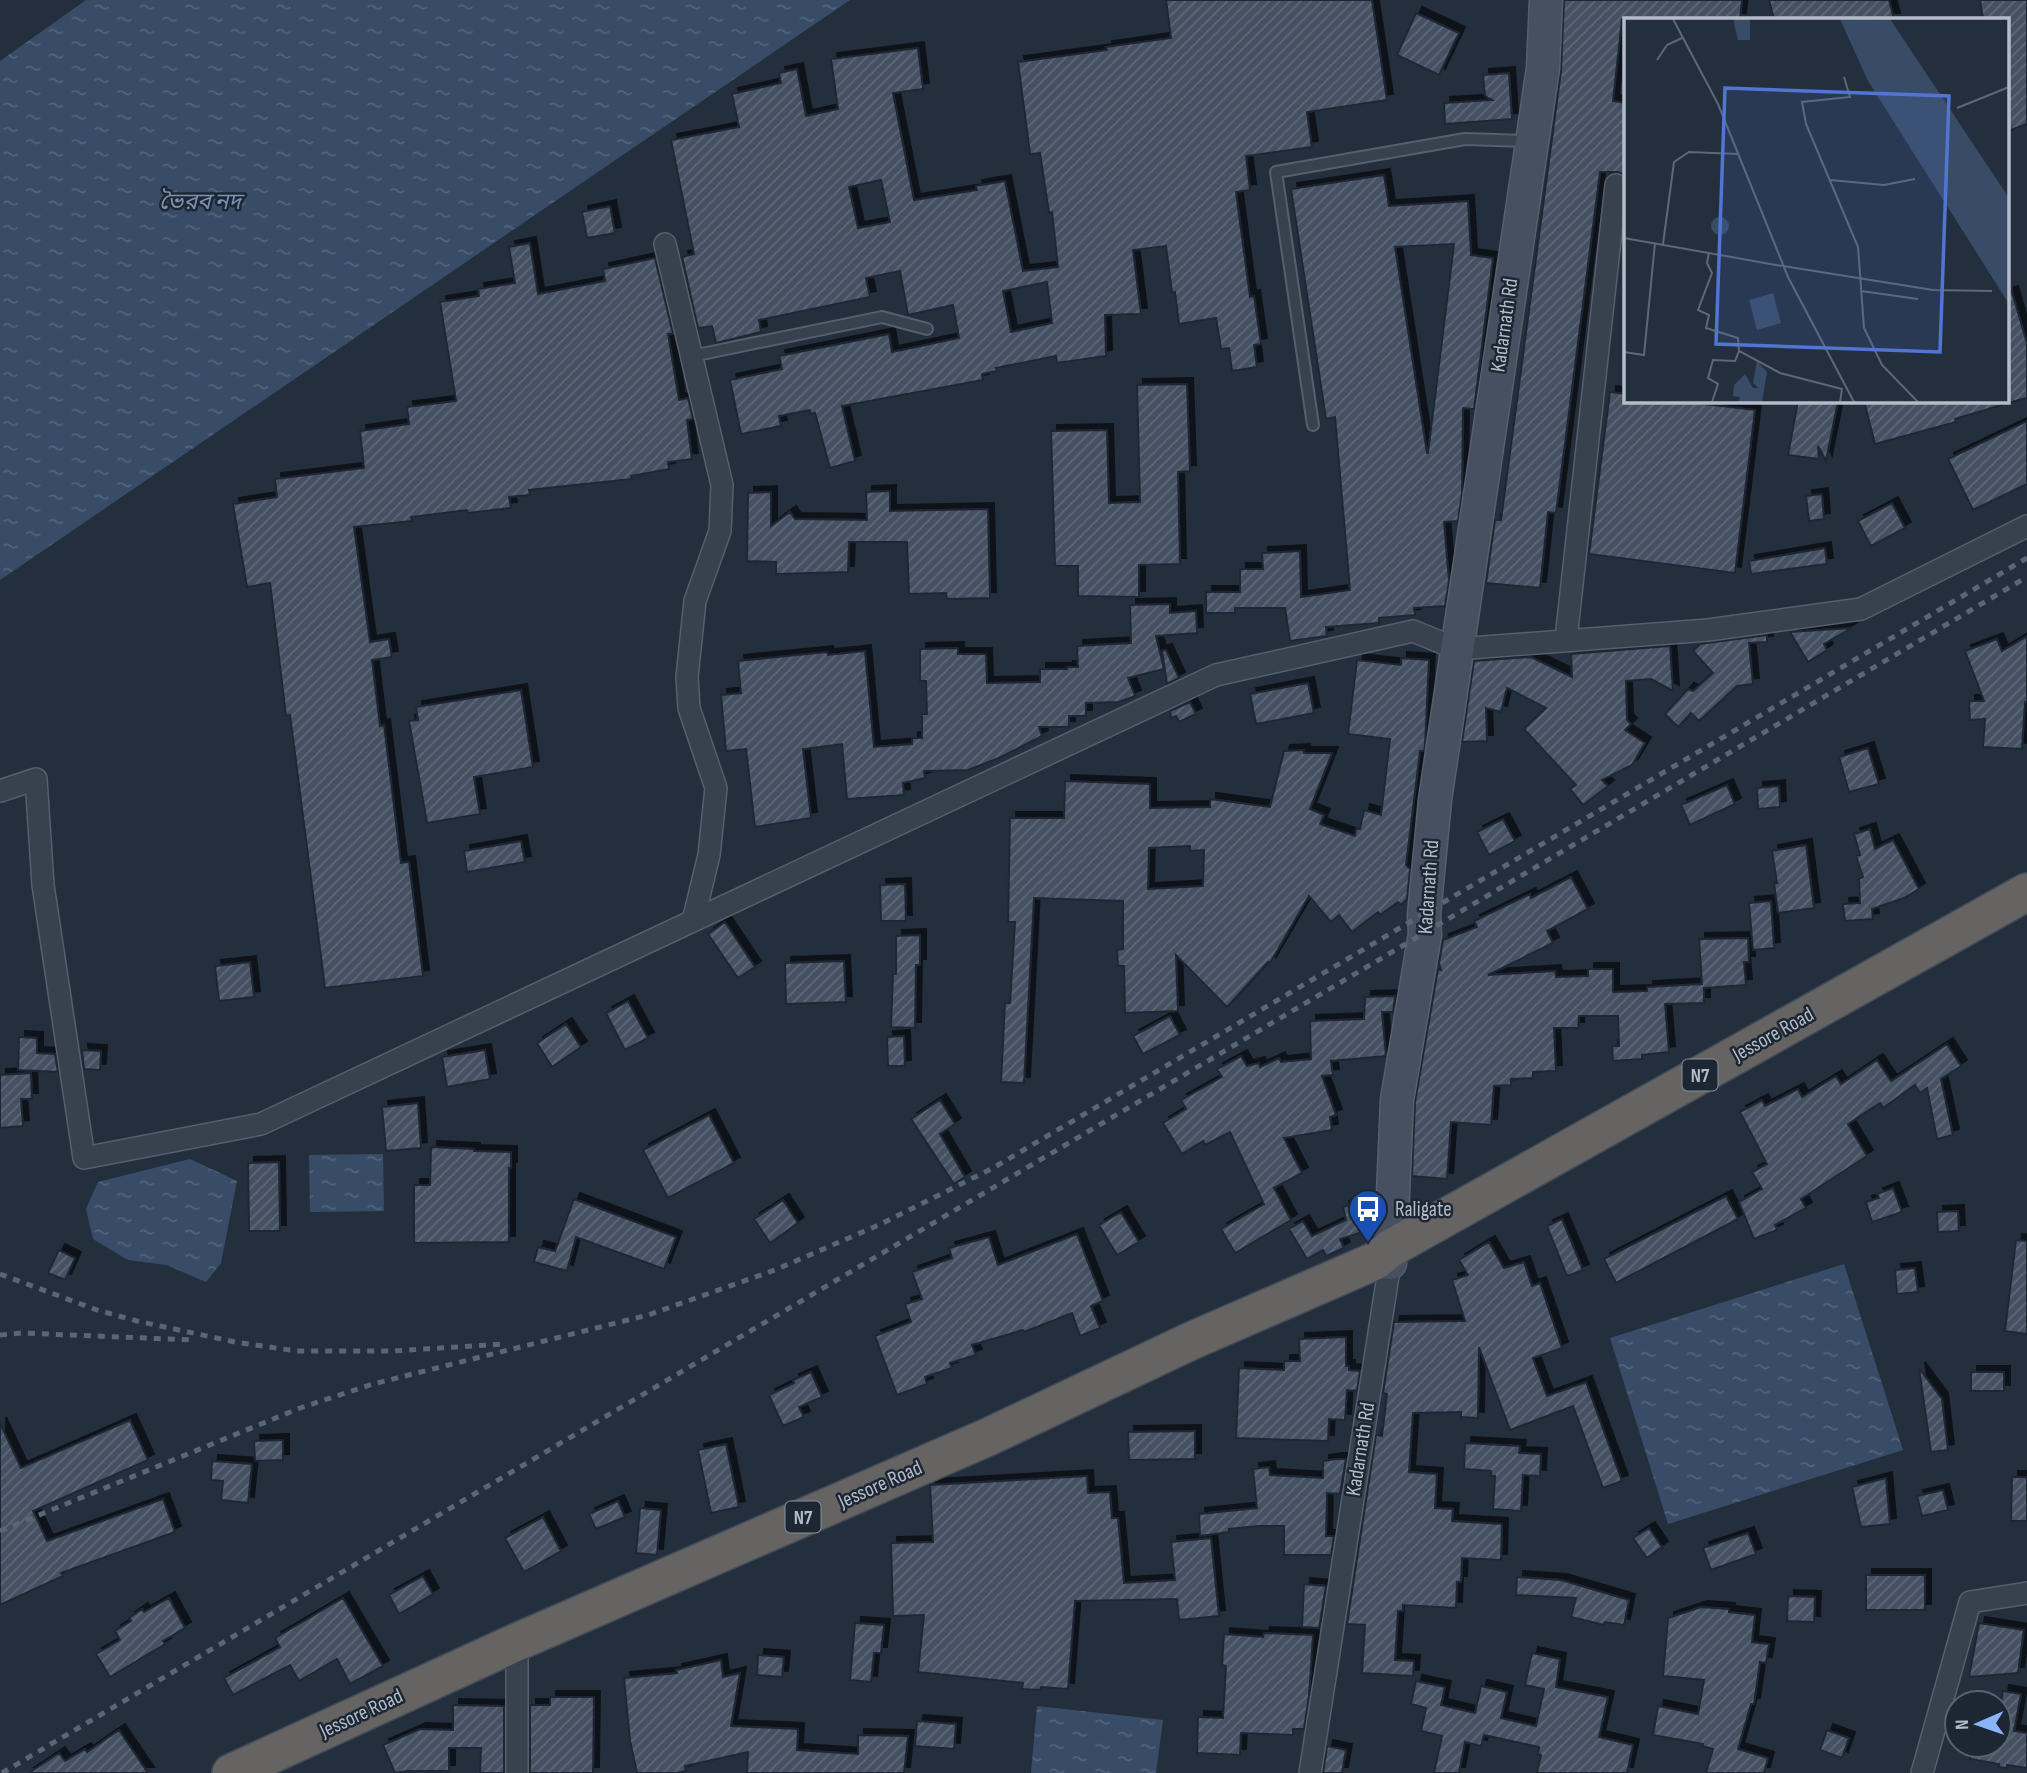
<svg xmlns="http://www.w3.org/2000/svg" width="2027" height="1773" font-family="'Sofia Sans Condensed','Noto Sans Bengali',sans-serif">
	<defs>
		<pattern id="water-ripples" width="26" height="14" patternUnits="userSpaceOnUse" patternTransform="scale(1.75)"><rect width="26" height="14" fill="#394c67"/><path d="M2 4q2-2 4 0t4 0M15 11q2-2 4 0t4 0" fill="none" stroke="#53647b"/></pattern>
		<pattern id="building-hatch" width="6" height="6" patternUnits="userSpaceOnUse" patternTransform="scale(1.75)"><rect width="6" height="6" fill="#455162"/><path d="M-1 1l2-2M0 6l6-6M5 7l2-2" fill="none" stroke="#5d6877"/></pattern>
		<filter id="shadow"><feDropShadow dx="6" dy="-6" stdDeviation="0" flood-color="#0009"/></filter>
	</defs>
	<rect width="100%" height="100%" fill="#242f3e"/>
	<path fill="url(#water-ripples)" d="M86,0H850L0,580V61Z
		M383,1154L384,1211L310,1212L309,1155Z
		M190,1159L237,1181L221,1263L206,1282L166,1265L128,1260L93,1239L86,1209L98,1182Z
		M1844,1264L1903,1450L1668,1524L1610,1338Z
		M1037,1706L1163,1720L1156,1773H1031Z"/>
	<path fill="url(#building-hatch)" stroke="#1f2835" stroke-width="2" fill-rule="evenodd" filter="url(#shadow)" d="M1166,0H1372L1387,100L1307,112L1312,147L1246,156L1250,190L1236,192L1250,297L1254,296L1261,344L1254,345L1257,367L1232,371L1229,348L1221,349L1216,318L1179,324L1175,292L1172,293L1166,246L1133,250L1141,314L1105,315L1106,356L1057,363L1056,356L996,368L997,371L982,374L983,380L842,406L855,461L830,468L815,413L810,414V410L779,416L781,426L741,434L730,380L782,369L779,356L889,334L892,352L959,338L953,305L908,315L900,271L866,278L870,297L759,320L761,332L716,343L712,326L698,328L682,257L694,254L671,140L739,127L732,94L781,83L779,73L797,69L806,116L838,109L831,59L918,48L923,89L893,93L914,200L977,190L976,186L1005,181L1023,271L1058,267L1052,212L1049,213L1040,153L1030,154L1018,62L1107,50L1106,47L1171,38ZM881,180L890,222L858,228L849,187ZM1047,282L1052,323L1011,332L1003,291Z
		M1564,0H1742L1740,19H1622L1613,101L1626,103V176L1618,172H1600L1556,513L1548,512L1540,588L1486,583L1495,520H1501L1561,71Z
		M1769,0H1889L1894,19H1774Z
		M1980,0H2027V124L2008,131V19H1983Z
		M1416,13L1459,33L1439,75L1397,55Z
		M1509,73L1512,119L1445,124L1444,103L1492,100L1485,96L1483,75Z
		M1384,175L1389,206L1468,201L1471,255L1493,258L1474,409L1463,408L1462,493L1458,521L1444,522L1449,581L1445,606L1414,608L1415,615L1379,618V623L1326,627L1327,636L1290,641L1285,608H1235V613H1206V592H1240V569H1263L1262,553L1300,551L1301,597L1350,590L1335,417L1326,419L1291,189ZM1454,244L1428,453H1427L1395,247Z
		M610,206L615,233L587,238L582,212Z
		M530,243L538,294L605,281L603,269L655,258L673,334H668L679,400L688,398L693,419L687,420L692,459L668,462L669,469L631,476L632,479L529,490L530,495L509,497L511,508L468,513L467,510L411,517L412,521L354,527L370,642L389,639L392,657L372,660L380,726L384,725L401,863L409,862L423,976L325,988L290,715L286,716L270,583L247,587L233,504L277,497L275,479L364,468L360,431L409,424L407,407L456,401L440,302L479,296L478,289L515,283L509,247Z
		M2012,292L2027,343V398L2008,403V293Z
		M1187,384L1190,471L1178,472L1180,564L1139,565V597L1078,596V566H1055L1051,431L1107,430L1109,503L1140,502L1137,385Z
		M1610,392L1626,394V401H1679L1755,410L1735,573L1589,554Z
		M1798,401H1838L1826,461L1818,446L1819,459L1788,455Z
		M1864,401H2002V405L1955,419L1956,422L1875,444Z
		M2027,421V484L1973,510L1948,459Z
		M890,491V511L988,509L990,598L947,599L946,593L909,594L907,542H849L848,572L776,574V562L747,561L748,493L771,492V526L790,512L795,519L867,520L866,492Z
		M1822,494L1824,519L1809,521L1806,496Z
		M1892,503L1905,528L1871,546L1858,521Z
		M1825,548L1827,564L1751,574L1749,561Z
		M1170,604V613L1196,611L1197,633L1156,636L1164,669L1128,678L1135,696L1119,702L1086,703V716H1069V727H1039L1042,736L999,758L968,770L924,771L925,778L903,783L904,795L847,799L842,744L803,749L811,818L755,827L746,749L726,751L721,695L741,693L738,661L827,652L828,655L865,651L874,747L912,744V738H922V714H927L926,681H920V649L958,648V654H986L987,683L1040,682V669H1067V667H1078L1077,646L1131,643L1130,605Z
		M1852,628L1824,644L1827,650L1808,662L1790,632Z
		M1767,635V642L1749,643L1753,684L1737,686L1699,721L1691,713L1678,727L1665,714L1688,689L1693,691L1713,673L1693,651L1700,644Z
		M2027,636V702H2025L2022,749L1983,747L1985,719L1970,720L1969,701H1984L1965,651L1997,639L2002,651Z
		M1670,646L1673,691L1651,679L1626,681L1627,720L1631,724L1625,730L1645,743L1632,765L1602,780L1608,786L1583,805L1570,789L1576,785L1524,729L1546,708L1507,688L1501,712L1486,708L1487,741L1462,742L1474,661L1531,657L1572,677L1571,654Z
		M1166,650L1179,678L1167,684L1162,651Z
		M1401,658L1429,660L1425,745L1424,751H1420L1406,865L1410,869L1407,899L1401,905L1398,902L1380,915L1378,912L1352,932L1339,915L1331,922L1309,896L1270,963L1268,962L1227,1007L1176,955L1178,1011L1125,1013L1124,966H1118L1117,950L1123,949V901L1034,898L1024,1083L1001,1082L1005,1003H1010L1015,922H1008L1010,818H1064L1065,781L1150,784V808L1210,807V799L1270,807L1284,751L1304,750V753H1332L1310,809L1324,815L1320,824L1355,836L1356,829H1360L1364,810L1381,815L1390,739L1348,734L1357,660L1401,665ZM1190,846V851L1204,850L1203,886L1148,889L1149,848Z
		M1308,683L1314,713L1256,724L1250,694Z
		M521,690L533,767L474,777L480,814L427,823L409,721L418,720L416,707Z
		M1190,702L1196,714L1179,722L1176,716L1171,718L1170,711Z
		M1868,748L1879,784L1849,792L1839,757Z
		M1727,785L1735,804L1690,825L1681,805Z
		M1779,786L1780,807L1758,809L1757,788Z
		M1503,819L1515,841L1489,855L1477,832Z
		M1870,829L1875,849L1893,840L1919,889L1904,898L1872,909L1873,919L1845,921L1843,904L1860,903L1859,879L1863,877L1856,856L1860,855L1854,834Z
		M521,841L525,862L467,872L464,851Z
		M1806,845L1814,908L1778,913L1774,883H1777L1772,851Z
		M1571,877L1588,909L1547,931L1553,943L1488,975L1555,971L1556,977L1588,976V969H1613V992L1647,991V987L1702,984L1699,939L1748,938L1749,962H1744L1746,985L1704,988V1003L1665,1004L1669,1052L1642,1055V1059L1613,1061L1612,1046H1619L1618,1016H1579L1578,1028H1554L1556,1071L1533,1072V1078L1511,1079V1085L1494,1086L1491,1125L1451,1122L1447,1179L1412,1176L1415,1102L1438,969L1441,970L1439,963L1443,940L1477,927L1474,921L1530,894L1531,898Z
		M905,884L906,921H881L880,885Z
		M1771,901L1774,948L1753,950L1749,903Z
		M725,922L755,967L738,978L708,934Z
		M920,935V965H916L915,1028L891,1027L893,974H896V936Z
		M844,961L846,1002L786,1004L785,963Z
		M250,962L254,997L219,1001L215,966Z
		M1395,996L1393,1012H1382L1386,1056L1331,1061L1333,1075L1322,1076L1336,1115L1330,1117L1332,1130L1284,1138L1302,1173L1274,1188L1291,1220L1235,1253L1221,1229L1264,1204L1230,1132L1205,1145L1203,1141L1182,1154L1163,1123L1186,1109L1181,1100L1222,1077L1217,1069L1241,1056L1247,1066L1259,1063L1260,1067L1279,1058L1281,1062L1311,1059L1310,1021L1364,1019L1365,997Z
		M628,1001L648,1038L625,1050L606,1013Z
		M1170,1016L1180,1035L1143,1054L1133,1036Z
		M566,1024L581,1047L552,1067L537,1043Z
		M904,1036L905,1066H888L887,1037Z
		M19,1037L37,1038V1053L55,1054L58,1072L18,1070Z
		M1947,1044L1961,1066L1941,1079L1953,1135L1937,1139L1927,1088L1920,1093L1915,1085L1883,1108L1880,1103L1848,1124L1867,1156L1801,1199L1806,1208L1775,1225L1777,1230L1754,1239L1739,1202L1762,1189L1752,1172L1767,1164L1740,1112L1762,1100L1765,1106L1798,1089L1802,1097L1836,1076L1841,1084L1877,1060L1891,1081Z
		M82,1050L101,1051L100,1070L84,1069Z
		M485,1050L490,1079L447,1087L442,1057Z
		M31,1073L32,1099H21L23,1126L0,1128V1075Z
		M940,1100L955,1124L940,1134L965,1177L954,1184L911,1119Z
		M418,1103L421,1148L386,1151L382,1107Z
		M709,1115L734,1163L668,1198L643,1150Z
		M431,1147L474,1149V1151L511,1152V1168H509V1242L414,1243V1185H430Z
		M279,1162L280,1231H249L248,1163Z
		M1893,1188L1902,1212L1872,1222L1866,1202L1879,1198L1877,1194Z
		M1726,1196L1738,1219L1616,1283L1604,1259Z
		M574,1199L676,1237L664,1269L576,1237L567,1271L534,1262L538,1247L555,1251Z
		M783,1200L798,1223L770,1243L754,1219Z
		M1361,1202L1369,1230L1340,1239L1344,1248L1326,1256L1323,1250L1307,1259L1289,1229L1303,1221L1312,1236L1346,1220L1343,1207Z
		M1958,1211L1959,1231L1938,1232L1937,1212Z
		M1121,1212L1139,1242L1117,1255L1099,1225Z
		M1562,1219L1583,1270L1567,1276L1547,1226Z
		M1077,1234L1103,1301L1091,1306L1100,1328L1080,1336L1072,1313L1024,1332L1023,1330L972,1345L976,1355L950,1363L952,1368L925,1377L927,1384L897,1395L875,1336L911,1322L905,1304L922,1299L912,1272L952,1258L949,1248L989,1237L998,1265Z
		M2016,1240L2027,1241V1334L2005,1331Z
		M1489,1242L1504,1268L1524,1262L1532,1286L1540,1283L1562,1348L1533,1358L1547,1396L1586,1382L1622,1481L1603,1488L1573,1406L1510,1430L1479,1347L1478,1418L1461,1417V1412L1413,1413L1409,1472L1437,1474L1435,1508L1453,1509L1452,1521L1502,1524L1501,1560L1462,1558L1461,1582H1457L1456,1608L1403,1605V1611H1398L1395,1660L1414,1661L1413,1676L1362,1673L1365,1625L1347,1624L1376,1435L1382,1436L1387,1394L1383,1393L1394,1322L1465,1321L1452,1280L1468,1275L1459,1260Z
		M59,1250L75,1258L65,1280L48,1273Z
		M1915,1268L1918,1292L1897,1294L1895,1270Z
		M1346,1337V1366H1349V1370L1360,1371L1357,1391L1347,1390L1345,1420L1329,1419L1328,1441L1236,1438L1239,1368L1284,1370V1361H1300L1299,1339Z
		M1919,1368L1942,1399L1948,1450L1931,1452Z
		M811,1372L822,1397L799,1407L804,1417L783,1426L769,1395L794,1383L793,1380Z
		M1971,1372H2004V1391H1971Z
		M130,1420L148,1460L33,1511L47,1541L163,1499L175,1532L61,1573L63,1576L0,1605V1423L21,1468Z
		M1195,1431V1459L1129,1460L1128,1432Z
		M283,1440V1460L255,1461L254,1441Z
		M1465,1443L1520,1446L1519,1453L1541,1454L1540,1476L1523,1475L1521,1511L1493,1509L1495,1476H1491V1471L1464,1469Z
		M726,1444L739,1507L711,1513L698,1450Z
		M1337,1459H1346L1340,1494L1327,1493L1326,1536H1334L1331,1555H1284V1526H1258L1229,1529V1532L1200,1536L1199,1514L1257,1508L1253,1469L1269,1467L1270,1475L1323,1478V1461Z
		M212,1461L252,1464L248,1503L221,1500L223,1481L211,1480Z
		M1087,1476L1088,1493L1110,1492L1112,1518H1118L1124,1583L1175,1580L1171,1542L1211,1538L1219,1616L1179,1620L1177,1599L1075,1601L1068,1689L1041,1687L1040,1690L1022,1689L1023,1683L918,1672L924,1615L893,1616L891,1543L933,1542L930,1485Z
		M2012,1477H2027V1521H2011Z
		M1886,1478L1890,1524L1861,1527L1852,1487Z
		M1943,1490L1948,1510L1922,1516L1917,1496Z
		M618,1501L625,1517L596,1529L589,1514Z
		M640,1508L661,1510L657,1555L636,1553Z
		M543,1517L561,1551L524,1572L505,1538Z
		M1649,1528L1662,1547L1647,1558L1633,1538Z
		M1748,1533L1756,1554L1711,1570L1703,1548Z
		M1866,1575H1925V1610H1866Z
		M423,1576L433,1594L399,1614L389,1595Z
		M1517,1577L1561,1580L1629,1600L1624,1625L1605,1622L1604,1625L1571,1617L1576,1598L1516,1595Z
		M1304,1584L1326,1586L1319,1628L1302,1627Z
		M1788,1596L1815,1597L1814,1622L1787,1621Z
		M169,1598L185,1628L163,1641L165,1644L110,1677L96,1654L120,1640L115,1631L131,1621L129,1618L142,1609L144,1612Z
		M343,1598L383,1666L350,1684L337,1659L299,1681L290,1665L233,1695L224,1678L280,1647L275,1638Z
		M1701,1607L1729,1609V1612L1755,1615L1752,1642L1769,1644L1766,1663L1760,1662L1754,1704H1751L1738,1749L1768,1758L1764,1773H1706L1713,1749L1702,1746L1703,1744L1653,1735L1658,1706L1698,1714L1704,1680L1663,1676L1668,1618Z
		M855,1623L884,1625L881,1653H874L871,1682L850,1680Z
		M1979,1623L2024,1630L2018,1673L1969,1677Z
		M1264,1633L1313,1635L1309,1696L1304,1729H1293V1735L1241,1733L1240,1755L1197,1753L1198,1717L1223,1718L1226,1666L1222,1665L1224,1634L1263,1637Z
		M1532,1653L1560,1659L1556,1687L1608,1697L1599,1737L1633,1745L1627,1773H1537L1541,1755L1538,1754L1539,1747L1484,1735L1481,1746L1465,1742L1459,1773H1434L1442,1736L1421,1731L1426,1708L1411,1704L1416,1681L1445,1687L1441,1705L1475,1713L1481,1686L1507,1692L1501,1718L1536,1726L1544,1689L1525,1685Z
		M758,1655L784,1657L782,1677L757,1675Z
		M721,1660L723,1677L740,1673L731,1726L798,1729L797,1750L858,1754V1735L908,1736L904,1773H747L748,1752L685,1766L686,1771L677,1773H637L630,1741L624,1678L677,1673L676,1670Z
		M2003,1691L2021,1694L2014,1731L2027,1733V1768L2007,1765V1768L1999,1767V1764L1970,1759L1972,1745H1999V1714Z
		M550,1697H594L593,1773H530V1705H550Z
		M453,1705L504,1706V1773H480L481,1748H449V1771H407L395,1773L383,1745L420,1729L453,1730Z
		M917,1721L956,1724L954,1749L915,1746Z
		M119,1730L148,1773H29L59,1753L65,1761L85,1749L87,1752Z
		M1827,1730L1849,1738L1842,1758L1820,1750Z
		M1327,1746L1346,1750L1342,1773H1323Z"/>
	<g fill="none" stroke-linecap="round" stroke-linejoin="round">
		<g stroke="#565f6c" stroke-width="14">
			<path id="service" d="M692,356L882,317L927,329
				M1313,425L1276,172L1465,139L1529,141"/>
		</g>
		<g stroke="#565f6c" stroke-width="24">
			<path id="minor" d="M665,244L722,485L720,531L695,601L687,677L689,708L716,788L709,855L693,921
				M1566,639L1616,185
				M0,791L36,779L43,885L84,1158L261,1124L1216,675L1413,631L1457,649L1708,630L1861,609L2027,526
				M517,1773V1642
				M1310,1773L1390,1263
				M1922,1773L1970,1602L2027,1593"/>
		</g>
		<g stroke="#565f6c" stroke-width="35">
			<path id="secondary" d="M1390,1263L1397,1100L1425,934L1424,915L1435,800L1543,68L1546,0"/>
		</g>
		<g stroke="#434c59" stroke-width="40">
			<path id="trunk" d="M231,1773L517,1642L988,1437L1191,1341L1375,1261L1391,1248L2027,892"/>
		</g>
		<use href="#service" stroke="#38414e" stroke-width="10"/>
		<use href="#minor" stroke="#38414e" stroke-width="21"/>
		<use href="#secondary" stroke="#465061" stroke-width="32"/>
		<use href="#trunk" stroke="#656462" stroke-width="37"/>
		<path stroke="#5a6575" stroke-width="5" stroke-dasharray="7 7" stroke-linecap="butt" d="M0,1274L97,1310L137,1321L235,1342L296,1351H393L504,1344
			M0,1335L22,1333L193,1340
			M0,1531L300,1408L373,1384L648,1315L775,1270L881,1224L993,1168L2027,558
			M2,1773L2027,577"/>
	</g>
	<defs>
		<g id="bus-pin" transform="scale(2.0125)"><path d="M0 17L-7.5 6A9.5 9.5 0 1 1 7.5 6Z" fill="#1a4fb4" stroke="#1d2633"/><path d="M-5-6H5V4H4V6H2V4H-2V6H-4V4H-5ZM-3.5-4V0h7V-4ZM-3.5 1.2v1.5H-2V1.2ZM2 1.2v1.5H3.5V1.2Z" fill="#fff"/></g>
	</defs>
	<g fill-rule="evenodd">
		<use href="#bus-pin" x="1368" y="1209"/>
	</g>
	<g text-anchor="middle" stroke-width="5" stroke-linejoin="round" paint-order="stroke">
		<g fill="#1d2633" stroke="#878f9c" stroke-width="2">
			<rect x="1682.5" y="1059.5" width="35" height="31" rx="5"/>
			<rect x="785.5" y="1501.5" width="35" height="31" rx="5"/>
		</g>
		<g font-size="19" font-weight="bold" fill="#b4bcc9">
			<text x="1700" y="1082">N7</text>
			<text x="803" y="1524">N7</text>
		</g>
		<g font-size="21" fill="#b4bcc9" stroke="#1d2633">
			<text transform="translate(1504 325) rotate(-82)" y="7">Kadarnath Rd</text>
			<text transform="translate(1428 887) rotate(-86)" y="7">Kadarnath Rd</text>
			<text transform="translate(1773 1034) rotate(-29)" y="7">Jessore Road</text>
			<text transform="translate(1360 1449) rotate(-81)" y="7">Kadarnath Rd</text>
			<text transform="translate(880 1484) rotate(-24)" y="7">Jessore Road</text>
			<text transform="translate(361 1713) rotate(-25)" y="7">Jessore Road</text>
		</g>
		<g font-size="21" fill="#b4bcc9" stroke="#1d2633" text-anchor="start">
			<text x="1395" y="1216">Raligate</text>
		</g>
		<g font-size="23" font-style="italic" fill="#7c92b1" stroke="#1d2633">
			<text x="200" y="209">ভৈরব নদ</text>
		</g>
	</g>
	<g transform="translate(1624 18)">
		<rect width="385" height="385" fill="#242f3e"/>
		<path d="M109,1H126V22H114ZM216,1H266L385,180V286L244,63ZM87 208a9 9 0 1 1 18 0a9 9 0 1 1-18 0ZM149,275L157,305L133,312L125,282ZM133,343L143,354L138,384H115L116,379L109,378L110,367L121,356L129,370H135L129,365Z" fill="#394c67"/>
		<path fill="none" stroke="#394c67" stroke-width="3.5" d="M375,175L377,262"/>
		<path fill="none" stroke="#5e6776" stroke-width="2" d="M49,1L94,86L164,259L230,384M33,42L43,27L58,20M220,59L226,79L178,84L182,106L234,229L240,310L258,347L294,384M333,90L385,69M206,162L260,167L291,161M0,220L158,248M39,226L50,144L65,134L115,136M85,234L83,245L88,255L74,292L85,297L82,310L114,320L115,333L156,355L218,371L216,384M159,248L309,272L368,273M237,273L294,281M0,334L20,337L31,225M88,384L94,366L84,360L89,342L111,343L115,333"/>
		<path fill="#5274d3" fill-opacity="0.15" stroke="#5274d3" stroke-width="3.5" d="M101,70L325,78L316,334L92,326Z"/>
		<rect width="385" height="385" fill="none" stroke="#b4bcc9" stroke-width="3.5"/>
	</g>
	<g transform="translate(1978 1724) rotate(268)"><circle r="33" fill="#1d2633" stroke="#59626f" stroke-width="2"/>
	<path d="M0-5L12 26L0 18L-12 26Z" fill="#8ab4f8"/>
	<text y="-10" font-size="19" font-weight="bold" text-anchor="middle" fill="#b4bcc9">N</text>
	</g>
</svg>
